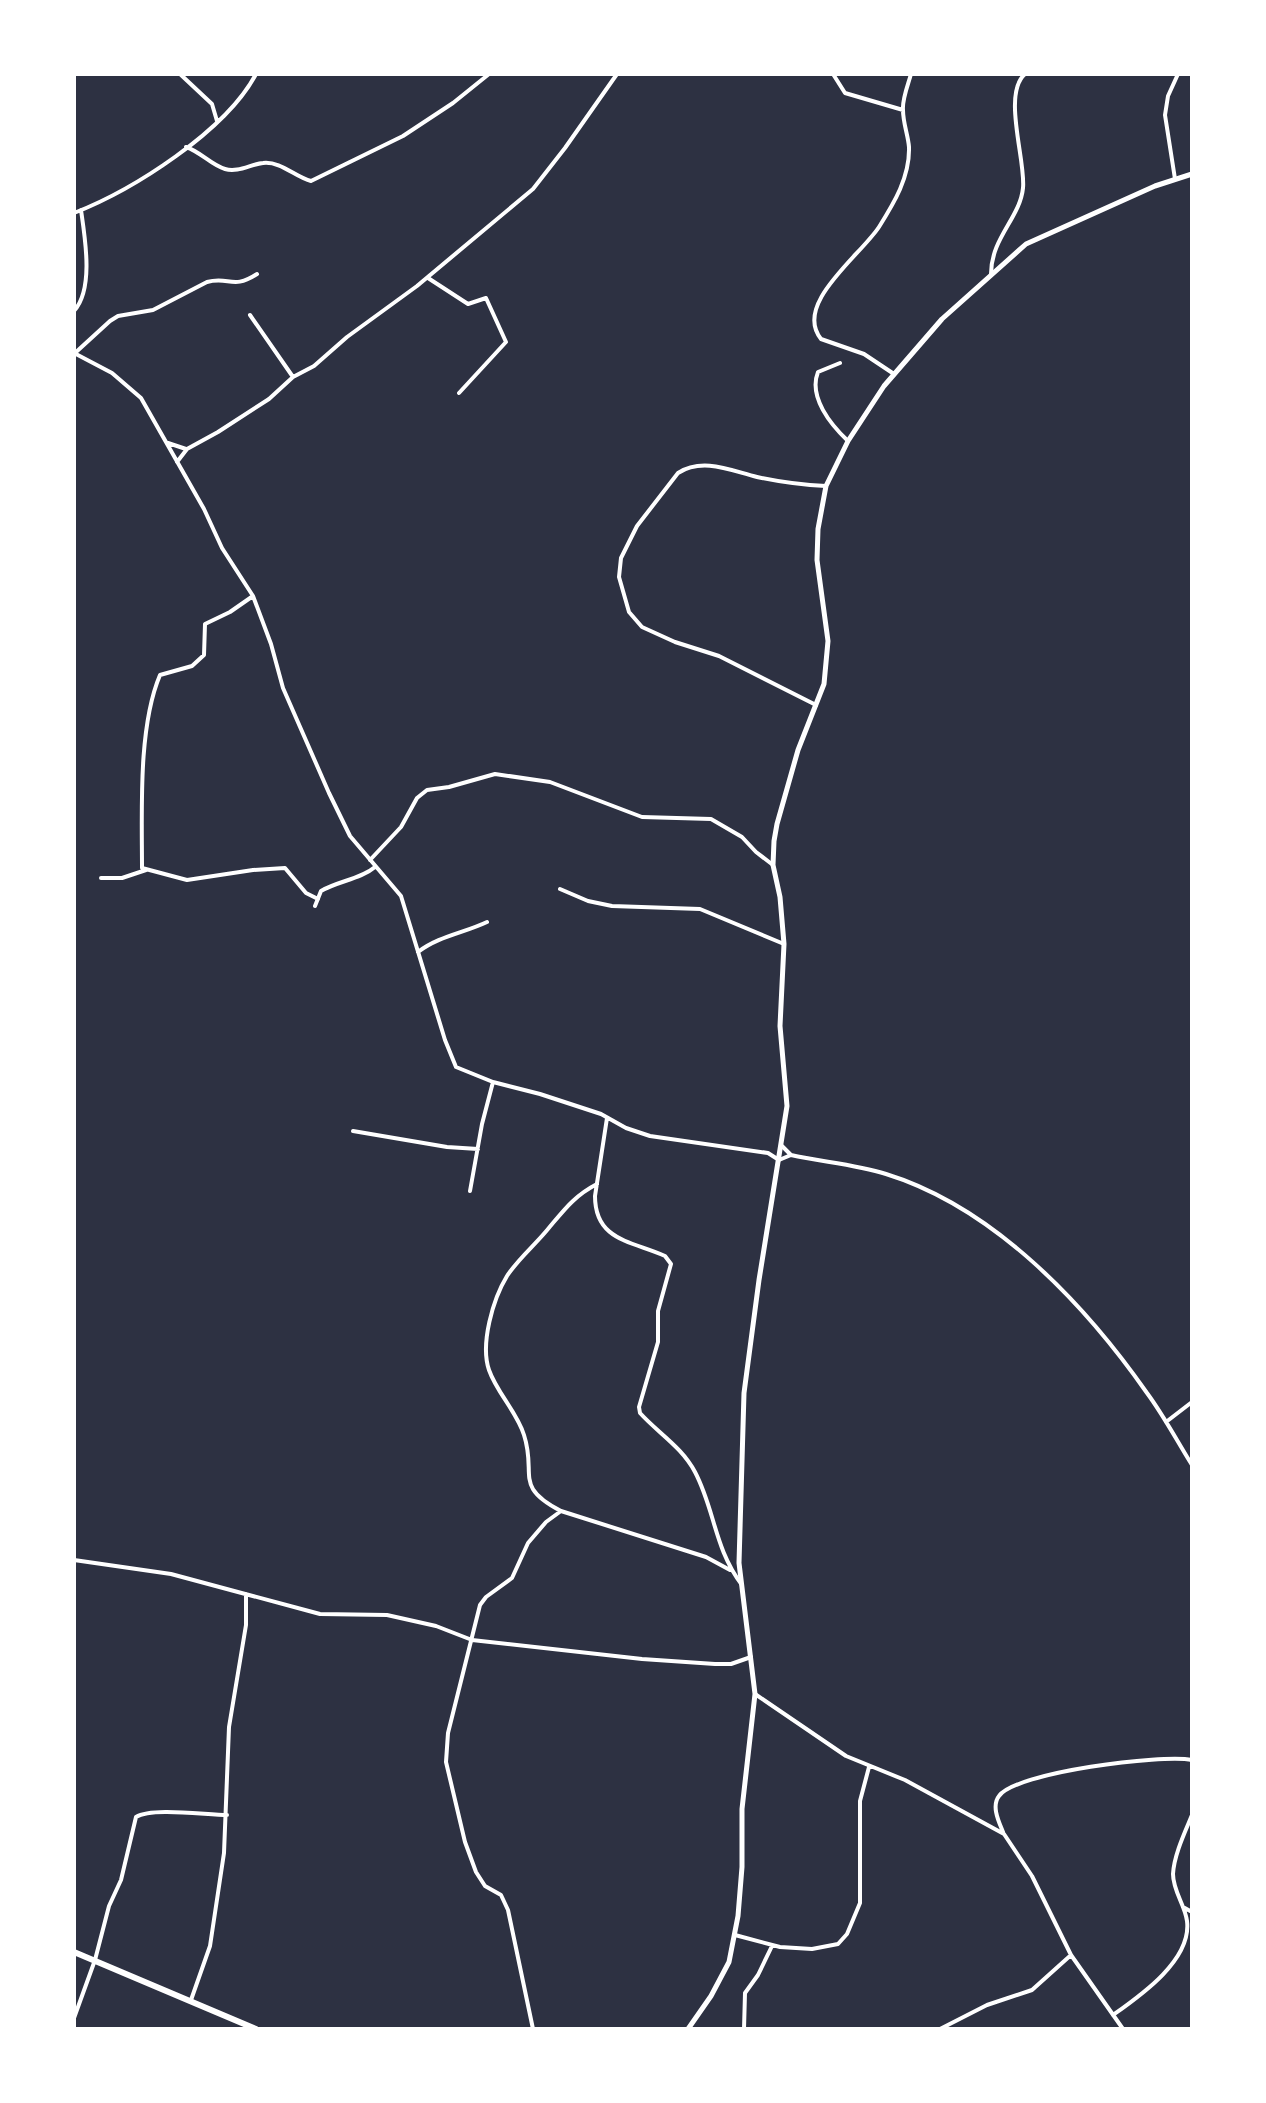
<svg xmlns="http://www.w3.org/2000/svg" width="1266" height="2103" font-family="'PT Sans',sans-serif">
	<rect width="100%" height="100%" fill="#2d3142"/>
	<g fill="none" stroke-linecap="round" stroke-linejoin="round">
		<path stroke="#fff" stroke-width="4" d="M180,74L212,104L217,121
			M833,74L845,93L903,110
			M186,147C201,152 211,165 225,169C238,173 251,164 263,163C281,161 295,177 311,181L403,136L453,103L489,74
			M1175,179L1165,115L1168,96L1178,74
			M74,213C133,190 226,131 256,74
			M991,274C991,238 1020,218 1023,188C1026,161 1002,94 1025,74
			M428,278L468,304L486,298L506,342L459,393
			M74,311C94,289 85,238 81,210
			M250,315L293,377
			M74,353L112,373L141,398L204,509L222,548L253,596L271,644L283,688L329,793L350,836L401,896L445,1040L456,1067L493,1082L540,1094L601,1114L626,1128L650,1136L768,1153L779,1160L791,1155
			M75,353L110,321L118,316L153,310L207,282C229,276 233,290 257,274
			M840,363L818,372C808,397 831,425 848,441
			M894,374L864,354L821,339C793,304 860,256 879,227C894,203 910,177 909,147C908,135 903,123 903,110C902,99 908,85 911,74
			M168,443L186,449
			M177,462L187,449L218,432L269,399L293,377L314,366L347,337L417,286L533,189L565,148L617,74
			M253,596L230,612L205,624L204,655L192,666L160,675C138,727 142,811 142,868L187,880L253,870L285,868L306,893L318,899
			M816,705L719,656L675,642L642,627L629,612L619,577L621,558L637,526L678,473C703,457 732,471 757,477C780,482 803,485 826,486
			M370,860L401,827L417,798L427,790L449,787L495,774L550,782L642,817L711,819L742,837L756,852L773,865
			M101,878H122L146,870
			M560,889L588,901L612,906L700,909L784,944
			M315,906L321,891C338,881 361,879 375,867
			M418,952C439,936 464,933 487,922
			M607,1118L595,1196C595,1241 632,1241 665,1256L671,1264L658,1311V1342L639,1407L640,1413C658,1433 682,1447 695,1472C715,1510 714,1548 742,1585
			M353,1131L447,1147L478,1149
			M782,1146L791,1155C822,1162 855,1164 886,1174C993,1207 1084,1303 1147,1393C1164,1416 1177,1441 1192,1465
			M597,1184C574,1196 564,1210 548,1229C535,1245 518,1259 507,1276C493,1299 480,1344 489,1370C497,1393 517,1412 524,1435C537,1475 513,1486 561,1511L706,1557L730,1570
			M470,1191L482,1124L493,1082
			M1166,1422L1192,1402
			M74,1560L171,1574L320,1614L387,1615L436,1626L472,1640L642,1659L715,1664H731L751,1657
			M755,1694L846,1756L905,1780L1004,1834L1032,1876L1071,1955L1123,2029
			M1003,1832C999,1822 991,1806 999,1796C1016,1772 1162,1754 1192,1760
			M1183,1907L1192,1912
			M735,1935L780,1947L812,1949L838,1944L847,1934L860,1903V1801L869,1767
			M191,2000L210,1946L224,1853L229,1727L246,1625V1594
			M1113,2015C1140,1996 1192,1960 1187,1921C1185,1905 1173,1891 1173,1874C1174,1855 1185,1832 1192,1815
			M74,2018L95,1960L109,1906L121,1880L136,1817C152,1807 206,1815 227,1815
			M533,2029L508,1910L501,1895L485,1886L476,1872L465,1842L446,1762L448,1733L480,1605L486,1597L512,1578L528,1543L546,1522L561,1511
			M744,2029L745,1993L758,1975L772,1946
			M940,2029L987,2005L1032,1990L1071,1955"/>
		<path stroke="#fff" stroke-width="5" d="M688,2029L711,1996L729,1962L738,1916L742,1867V1809L755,1694L739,1563L744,1393L759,1280L787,1106L780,1026L784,944L780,897L773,865L774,841L777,824L798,750L824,684L828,641L817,560L818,529L826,486L848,441L884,386L942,319L1026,244L1155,186L1192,174"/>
		<path stroke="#fff" stroke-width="6" d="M74,1952L256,2029"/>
	</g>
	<rect width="1266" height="2103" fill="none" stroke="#ffffff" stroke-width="152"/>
</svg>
